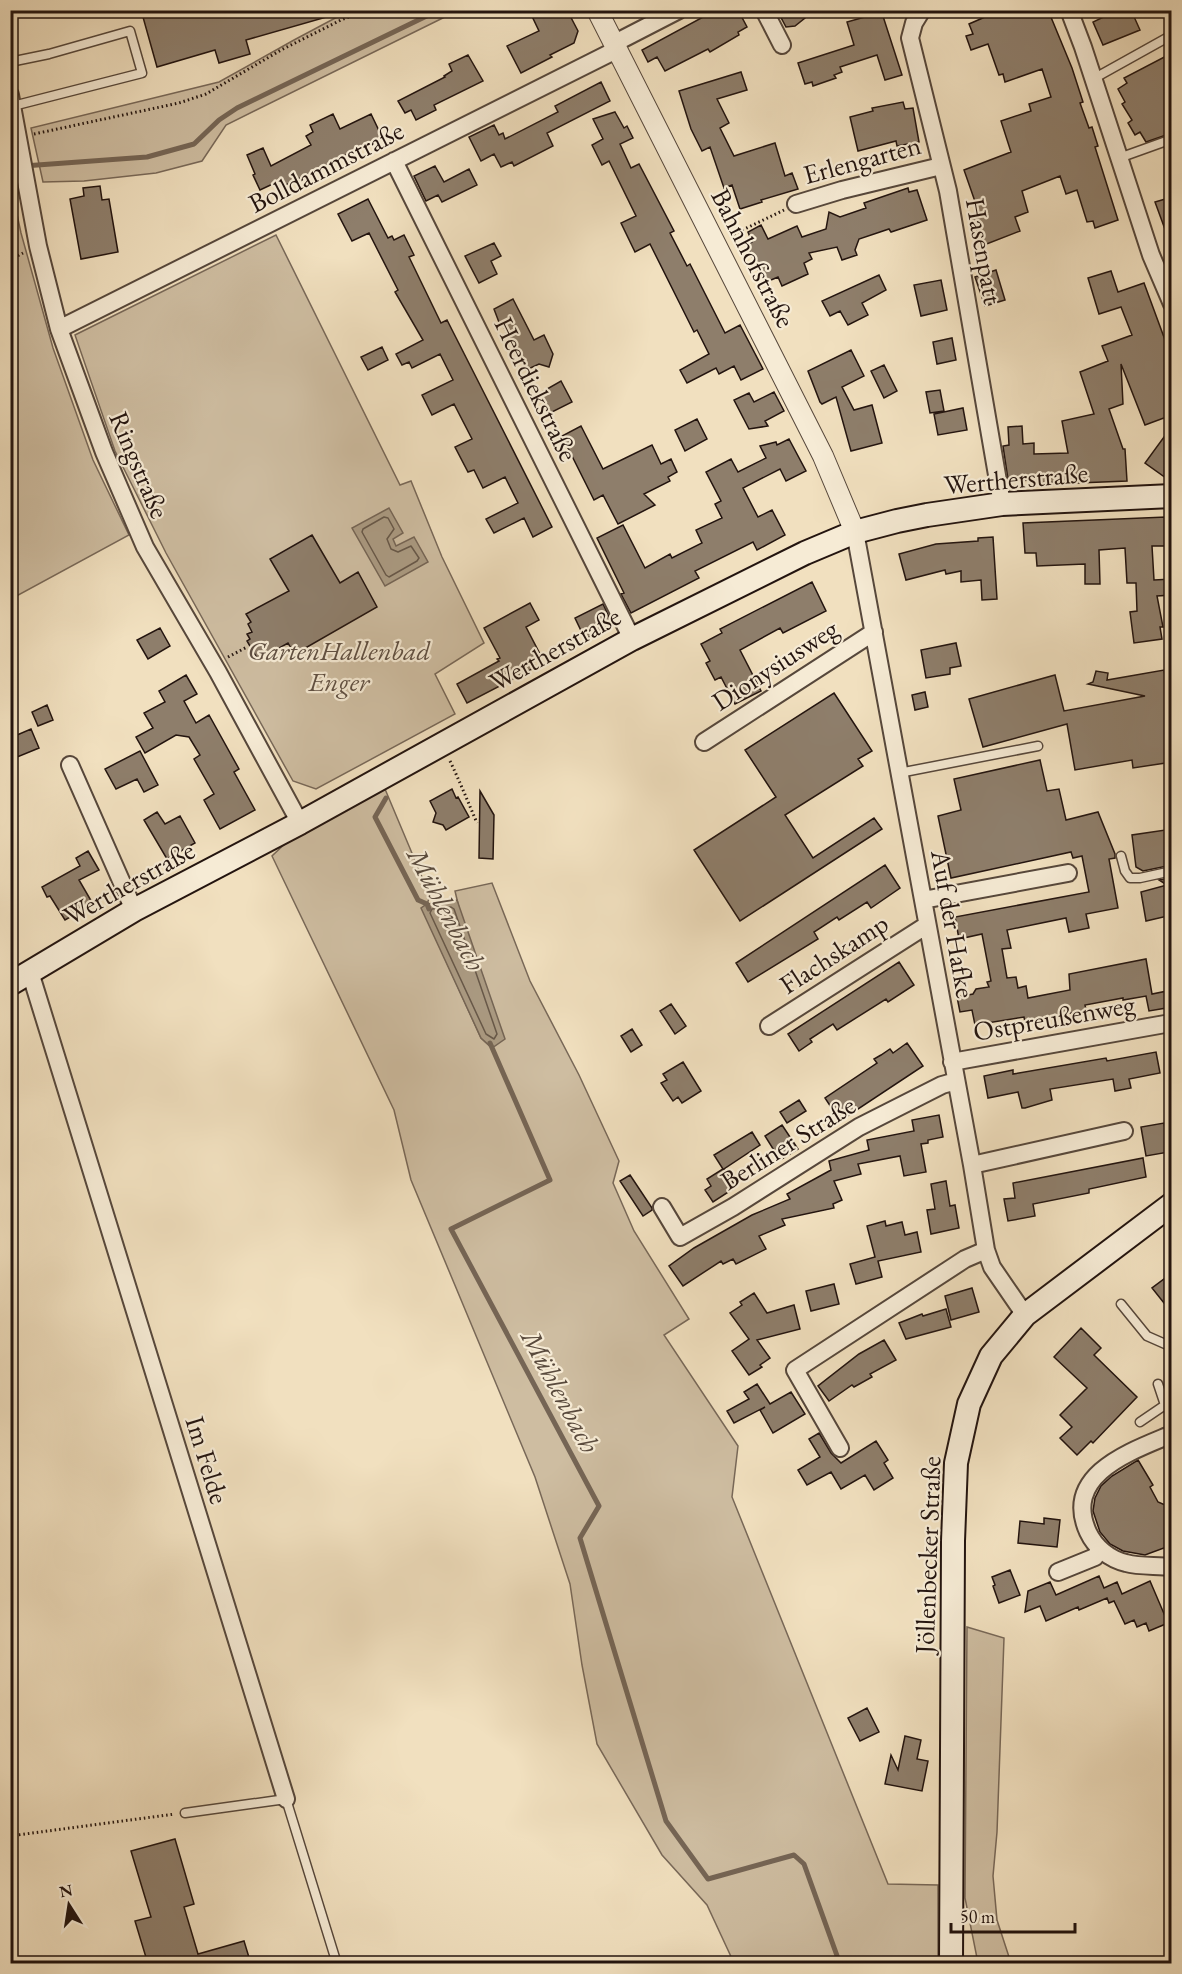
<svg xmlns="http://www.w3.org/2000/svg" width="1182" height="1974" font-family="'EB Garamond',serif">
	<rect width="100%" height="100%" fill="#f1e0bf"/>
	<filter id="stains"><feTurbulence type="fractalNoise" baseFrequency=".00333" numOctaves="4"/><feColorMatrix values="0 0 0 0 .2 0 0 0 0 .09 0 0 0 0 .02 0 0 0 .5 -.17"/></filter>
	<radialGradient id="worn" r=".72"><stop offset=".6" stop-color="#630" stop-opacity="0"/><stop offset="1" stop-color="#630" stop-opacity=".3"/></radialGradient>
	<path fill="#cebda1" stroke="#786858" stroke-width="1.5" d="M356,11H457L226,125L202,161L156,173L84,181L43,182L31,128L219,82L294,40L339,16Z
		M10,182L21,233L53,348L93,460L129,535L11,599Z
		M276,235L400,485L411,481L442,557L484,643L435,674L455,714L316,789L293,781L166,553L115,451L75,335Z
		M385,789L430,896L427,904L422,908L481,1038L492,1048L455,891L492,883L530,981L579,1075L619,1161L613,1183L634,1231L689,1319L664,1335L738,1446L732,1497L888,1884L938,1885V1963H734L707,1905L662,1855L597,1744L582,1665L570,1584L535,1477L411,1180L394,1110L272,856L292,837Z
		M967,1627L1004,1638L997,1832L993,1876L997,1920L1011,1963H978L965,1898Z"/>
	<path fill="#ab9b83" stroke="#756555" stroke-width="1.5" d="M389,508L403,533L393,539L396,546L414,537L428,562L385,586L352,528Z
		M457,900L505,1039L492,1048L481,1038L421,908L427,904Z"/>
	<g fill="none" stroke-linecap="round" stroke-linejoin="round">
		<path stroke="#675849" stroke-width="1.5" d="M384,517L388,518L394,529L387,539L391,549L398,552L411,546L419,558L417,561L389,577L386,575L362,532L363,529Z
			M451,907L454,909L497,1034L494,1039L486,1034L430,913L432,909Z"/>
		<path stroke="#756555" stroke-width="5" d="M10,167L147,157L194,144L219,120L237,108L439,10
			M386,798L375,817L418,900L427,904L429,909
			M490,1043L550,1180L451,1229L599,1506L580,1538L666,1821L708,1879L794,1855L804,1864L840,1964"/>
	</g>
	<path fill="#8e7e6b" stroke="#23140f" stroke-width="1.5" d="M141,10H336L337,14L246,40L250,54L219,63L215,50L157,67Z
		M529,10H567L578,31L574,43L550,55L552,57L521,73L507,46L539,31Z
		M716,10H738L747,27L738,32L739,35L710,52L708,49L665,71L657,57L648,62L642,50Z
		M777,10H801L805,18L795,26L786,27Z
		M863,10H881L902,75L885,80L877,55L840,67L842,72L834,75L836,78L813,86L812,82L805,84L798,63L854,45L847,22L865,17Z
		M1001,10H1048L1072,68L1083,102L1080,103L1089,128L1092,127L1098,146L1095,147L1118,220L1095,228L1093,221L1087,222L1077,190L1066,194L1060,176L1022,191L1028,212L1015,217L1020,231L984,245L979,232L975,230L970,218L979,213L964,170L1011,152L1001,121L1031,111L1029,104L1051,97L1042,69L1005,82L1003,74L999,75L988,44L971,50L966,36L973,34L969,24Z
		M1118,10H1131L1140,30L1103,45L1093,22Z
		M1172,53V133L1146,142L1140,132L1135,135L1128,123L1132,120L1122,104L1125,102L1118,89L1127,83L1124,78Z
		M468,55L483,81L434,105L436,110L416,120L411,110L405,113L398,101L445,77L444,76L452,71L449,64Z
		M741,72L747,90L717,99L729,123L720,128L734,156L775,143L785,176L792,173L798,189L761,200L762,202L740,209L732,185L724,188L710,147L702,151L691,129L679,91Z
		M601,82L610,101L547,133L553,146L514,166L512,162L501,167L494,154L481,161L469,137L494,125L499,135L503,133L505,139L558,112L555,106Z
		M903,102L905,109L913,108L919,142L897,146L896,141L858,151L850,117L873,111L872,108Z
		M615,112L624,128L627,126L633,138L620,144L631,168L639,164L674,231L670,233L687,266L690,264L725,333L740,325L763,369L741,380L734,366L719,374L716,368L687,383L680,370L709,354L697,330L694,332L650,244L635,252L621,223L636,216L609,161L602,165L592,145L603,139L593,119Z
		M333,114L340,129L371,114L382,137L282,187L279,181L260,190L253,175L255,174L247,155L263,148L271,166L311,145L306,136L313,132L310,125Z
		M435,166L444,182L469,169L477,185L442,202L438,195L426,201L414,176Z
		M100,186L102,200L109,199L118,252L81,259L70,199L84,196L83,188Z
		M908,188L909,192L917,190L927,220L891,232L889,229L859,239L855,250L857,255L842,260L837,247L809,253L812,259L804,263L808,274L782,286L778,277L764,283L747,245L752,242L748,232L761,225L768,239L797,226L802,237L826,229L829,212L840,217L866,208L864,203Z
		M1172,197V243H1170L1155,202Z
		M368,199L388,238L392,236L394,240L404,235L414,255L409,257L441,323L447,320L552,527L533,537L524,518L494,533L486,519L518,503L505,477L483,488L474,470L468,472L455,447L472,439L454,404L432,415L422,395L453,380L440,354L412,368L409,362L402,365L396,354L423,340L395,292L398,290L369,233L352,241L338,214Z
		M494,243L501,256L491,261L497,274L479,283L465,256Z
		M996,270L1005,300L985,306L975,277Z
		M1111,271L1118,292L1144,283L1172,359V415L1145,425L1121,364L1123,404L1109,409L1123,449H1125L1127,481L1053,484V482L1037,483L1031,480L1015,481L1008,479L1003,446L1009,445L1008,427L1022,426L1023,444L1034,443V454L1068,453L1062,421L1094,414L1080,372L1108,361L1102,346L1132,335L1121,307L1099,314L1088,278Z
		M879,275L886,290L862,303L868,315L848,325L840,311L830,316L822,301Z
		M941,280L947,310L921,316L914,285Z
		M513,299L534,340L544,335L553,354L549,367L539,364L526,370L508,335L503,326L500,325L494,309Z
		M952,338L956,360L937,364L933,342Z
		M382,347L388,360L368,370L361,357Z
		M851,350L864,376L842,387L854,410L872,405L882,443L851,451L836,397L822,404L820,402L808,371Z
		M884,365L897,391L884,398L871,371Z
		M561,381L572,402L550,413L540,393Z
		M940,390L944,411L930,413L926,392Z
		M774,392L784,411L765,421L768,426L749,429L734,400L749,393L754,402Z
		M963,408L967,430L938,435L934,414Z
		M697,419L707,439L685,451L675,430Z
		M581,426L603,469L652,445L661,464L671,459L677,472L668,477L670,481L644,494L655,505L618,524L603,495L594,500L562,436Z
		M1172,426V471L1166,478L1145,463Z
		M789,439L806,471L786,481L780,469L743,488L758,517L772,510L785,535L757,550L753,542L695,571L699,578L631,613L621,594L624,593L597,538L623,525L645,568L670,554L672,558L702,543L696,530L722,518L715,504L721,501L706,472L731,459L738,472L766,458L760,446L776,442L777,445Z
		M1166,517L1167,546H1152L1154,580L1172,579V595L1157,596L1163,627H1160L1162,639L1134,643L1130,612L1137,611L1136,583H1127L1125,548L1099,550L1100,584H1085V564L1037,566L1036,553H1025L1023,523Z
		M312,535L340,583L358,572L377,607L307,647L309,650L296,657L288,643L258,660L247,641L250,639L247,634L252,632L248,624L251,622L246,614L289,591L270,559Z
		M993,537L997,599L982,600L981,580L961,582V571L946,574L945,570L906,580L899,554L936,544L978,541V538Z
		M812,582L826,611L783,633L780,628L740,650L761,691L735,704L721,677L715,680L706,663L710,661L701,644L722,633L720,629Z
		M530,603L539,620L526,627L541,656L532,660L536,667L467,703L457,684L499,661L497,659L500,658L484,628Z
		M603,604L613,625L585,639L575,618Z
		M160,628L170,646L148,659L137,640Z
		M956,643L961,666L950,668V674L926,678L921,650Z
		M1164,670L1172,713V762L1133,768L1132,760L1075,770L1067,724L983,747L969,699L1055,675L1064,711L1145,696L1088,684L1093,682L1096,671L1108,673L1107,680Z
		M186,675L197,694L184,701L196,723L209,715L239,769L234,772L255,810L220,829L204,800L214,794L194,759L200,755L189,737L176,735L145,753L136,737L153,728L144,713L165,702L159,691Z
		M925,692L928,707L915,710L912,695Z
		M834,693L872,751L858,759L863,766L785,815L813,858L874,818L882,829L740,921L694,850L776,797L745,750Z
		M47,705L53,720L38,726L32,712Z
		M31,729L39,748L10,760V738Z
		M140,751L158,785L144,792L137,779L116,789L105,769Z
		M1040,760L1047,791L1059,789L1066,820L1098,812L1115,854V858L1109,859L1118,908L1086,914L1089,928L1069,932L1066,918L1007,930L1011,948L1002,949L1007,978L1016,977L1018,988L1026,986L1028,998L1070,990L1069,974L1146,959L1152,994L1172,990V1007L1149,1011L1146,996L1123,1000V998L1085,1005L1086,1010L1025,1022L1024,1017L975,1025L972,1010L960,1012L957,997L973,994L976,989L989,987L987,982L991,981L982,934L959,939L955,917L1089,892L1082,856L1073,858L1071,852L951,878L938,816L961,810L954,779Z
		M452,789L456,798L458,797L469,817L446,830L443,825L433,822L436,813L430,801Z
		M480,791L494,815L493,859L479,858Z
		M157,812L165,824L180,816L195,843L167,859L144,820Z
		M1172,829V865L1143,871L1136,867L1132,835Z
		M88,851L99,870L79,880L93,904L65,920L50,896L47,897L42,887L80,866L76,858Z
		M885,865L900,888L871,908L867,902L839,920L837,917L814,932L818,939L748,982L736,963Z
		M1172,878V915L1146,921L1141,892L1167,885L1159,880Z
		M899,962L914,985L888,1002L886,999L837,1030L833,1024L810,1039L812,1042L799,1051L788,1034Z
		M671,1004L686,1026L675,1034L660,1011Z
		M632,1029L642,1045L631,1052L621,1036Z
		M907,1043L923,1066L840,1121L825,1098L877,1063L874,1059L881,1055L890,1049L893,1053Z
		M1156,1052L1160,1073L1129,1079L1131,1088L1115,1091L1113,1079L1050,1089L1052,1100L1025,1108H1022L1018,1092L988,1098L984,1076L1013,1070V1074L1106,1058L1107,1061Z
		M683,1062L701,1091L682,1103L678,1097L673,1101L661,1083L667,1080L663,1074Z
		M799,1100L806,1111L787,1123L780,1112Z
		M939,1115L943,1137L928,1140V1143L921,1144L926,1172L904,1176L900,1156L858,1164L861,1174L834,1181L842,1200L833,1204L834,1208L782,1219L785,1225L759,1236L766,1249L736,1264L733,1259L723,1264L721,1261L683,1286L669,1266L694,1248L752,1215L790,1199L787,1194L831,1170L829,1161L869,1150L867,1140L914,1131L912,1120Z
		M1164,1123L1169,1152L1146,1156L1141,1127Z
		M782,1125L798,1149L780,1160L765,1136Z
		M752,1132L760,1145L724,1169L736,1187L713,1202L705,1190L711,1186L707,1179L723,1169L714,1155Z
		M1143,1158L1146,1177L1089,1189V1193L1033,1204L1035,1216L1008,1221L1004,1199L1015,1198L1013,1183Z
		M630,1175L652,1208V1210L643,1216L620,1181Z
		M946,1181L950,1206L955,1205L959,1228L931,1234L927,1210L935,1209L931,1184Z
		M885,1221L886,1226L902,1222L905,1235L917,1232L921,1252L878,1261L882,1277L856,1284L850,1264L875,1257L867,1226Z
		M1172,1273V1313L1152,1288Z
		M834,1284L839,1304L811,1311L806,1291Z
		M972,1288L979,1312L951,1320L945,1296Z
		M754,1293L767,1313L794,1305L800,1329L757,1340L770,1358L760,1365L762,1367L749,1375L732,1351L749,1339L730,1313L742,1305L740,1302Z
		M946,1309L951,1327L906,1339L899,1323L922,1314L923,1316Z
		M1081,1328L1101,1348L1094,1355L1137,1397L1093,1443L1091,1441L1077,1455L1060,1438L1072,1427L1060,1415L1087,1388L1054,1357Z
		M884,1340L896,1360L870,1374L872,1377L854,1387L852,1385L829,1401L818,1386L859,1354Z
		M757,1384L770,1404L791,1392L805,1414L773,1433L760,1410L765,1407L734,1423L727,1411L749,1399L744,1392Z
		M819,1433L831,1453L841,1463L876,1441L888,1460L884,1463L893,1478L874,1490L865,1475L841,1489L831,1472L807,1485L798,1470L820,1457L809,1439Z
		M1138,1460L1153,1485L1150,1487L1158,1502L1172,1508V1545L1145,1555L1123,1551L1110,1544L1100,1532L1093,1511L1095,1498L1101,1486L1112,1476Z
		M1044,1518L1060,1520L1057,1547L1018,1543L1020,1521L1044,1524Z
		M1010,1570L1020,1595L999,1603L993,1586L995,1585L992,1577Z
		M1099,1576L1104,1588L1117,1582L1122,1594L1150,1581L1168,1623L1149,1631L1146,1623L1137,1627L1134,1620L1125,1624L1114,1601L1109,1603L1107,1598L1079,1610L1078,1607L1046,1621L1040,1606L1025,1612L1028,1591L1050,1582L1056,1595Z
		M867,1708L879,1732L860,1741L848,1718Z
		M905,1736L921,1740L917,1759L928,1761L922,1791L885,1784L891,1755L898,1770Z
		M175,1839L194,1904L184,1907L198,1954L244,1941L251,1964H148L135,1921L151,1917L131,1851Z"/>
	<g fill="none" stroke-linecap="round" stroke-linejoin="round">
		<g stroke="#56473b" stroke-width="11">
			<path id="service" d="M10,62L49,54L130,31L142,73L13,106
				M1093,79L1172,35
				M1119,158L1172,139
				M899,773L1038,746
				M1121,856L1125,871L1130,878H1140L1172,871
				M1121,1304L1147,1336L1172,1347
				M1158,1384L1165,1405
				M1140,1422L1165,1405L1172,1408
				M185,1813L286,1799L337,1964"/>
		</g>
		<g stroke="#56473b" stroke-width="20">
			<path id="minor" d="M764,10L782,45
				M922,10L914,23L910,38L948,191L1002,504
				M1069,10L1083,47L1151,255L1172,304
				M613,44L679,10
				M10,95L38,246L59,329L104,452L145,547L218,672L300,823
				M394,161L632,639
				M796,204L842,190L941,166
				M59,329L616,50
				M855,532L972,1165L986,1250L992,1267L1025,1315
				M704,742L874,632
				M70,765L134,910
				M923,900L1068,873
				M30,972L286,1799
				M769,1026L927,925
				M952,1062L1165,1024
				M972,1165L1124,1131
				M662,1207L680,1237L733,1207L859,1127L942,1085L956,1081
				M1172,1434C1132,1451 1062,1474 1088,1532C1095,1547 1109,1559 1126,1563C1140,1567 1157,1565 1172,1567
				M840,1448L795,1370L965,1259L986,1250
				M1058,1572L1095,1557L1100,1549"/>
		</g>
		<g stroke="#56473b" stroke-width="22">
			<path id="tertiary" d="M597,10L823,456L855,532"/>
		</g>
		<g stroke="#23140f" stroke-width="26">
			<path id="secondary" d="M10,984L134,910L300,823L632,639L805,553L855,532L897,521L927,515L1002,504L1172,496
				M951,1964L953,1541L956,1463L969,1404L991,1356L1025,1315L1172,1204"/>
		</g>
		<path stroke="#23140f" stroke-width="3" stroke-dasharray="1.5 3" stroke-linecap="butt" d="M872,14L873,17L898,10
			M34,134L179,103L206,94L281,50L341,20L366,10
			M730,236L784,210
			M10,260L23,253
			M228,657L247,647
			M450,761C460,782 468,802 477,823
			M10,1836L175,1814"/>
		<use href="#service" stroke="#f6ebd5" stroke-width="8"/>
		<use href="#minor" stroke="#f6ebd5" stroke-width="16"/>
		<use href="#tertiary" stroke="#f6ebd5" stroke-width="20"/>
		<use href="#secondary" stroke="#f6ebd5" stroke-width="22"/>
	</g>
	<g text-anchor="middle" stroke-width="4.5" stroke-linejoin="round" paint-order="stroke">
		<g font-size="27" fill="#23140f" stroke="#f6ebd5">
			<text transform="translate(862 160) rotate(-15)" y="9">Erlengarten</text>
			<text transform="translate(326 167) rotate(-27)" y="9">Bolldammstraße</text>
			<text transform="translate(984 251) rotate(80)" y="9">Hasenpatt</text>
			<text transform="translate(753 258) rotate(63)" y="9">Bahnhofstraße</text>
			<text transform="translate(536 389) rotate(64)" y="9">Heerdiekstraße</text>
			<text transform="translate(139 465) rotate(67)" y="9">Ringstraße</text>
			<text transform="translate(1016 479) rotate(-5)" y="9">Wertherstraße</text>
			<text transform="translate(555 649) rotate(-29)" y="9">Wertherstraße</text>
			<text transform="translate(775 665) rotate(-33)" y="9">Dionysiusweg</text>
			<text transform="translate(129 883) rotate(-29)" y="9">Wertherstraße</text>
			<text transform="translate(953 924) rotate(80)" y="9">Auf der Hafke</text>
			<text transform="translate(834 954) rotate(-33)" y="9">Flachskamp</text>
			<text transform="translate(1054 1018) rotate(-10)" y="9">Ostpreußenweg</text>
			<text transform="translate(788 1143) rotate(-32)" y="9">Berliner Straße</text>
			<text transform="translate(207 1460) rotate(73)" y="9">Im Felde</text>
			<text transform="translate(928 1555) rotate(-88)" y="9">Jöllenbecker Straße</text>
		</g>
		<g font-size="27" font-style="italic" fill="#5f4f42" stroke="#f6ebd5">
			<text x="339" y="660">GartenHallenbad<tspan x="339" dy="31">Enger</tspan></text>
		</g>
		<g font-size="28" font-style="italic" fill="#594a3d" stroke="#f6ebd5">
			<text transform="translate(447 909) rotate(62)" y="10">Mühlenbach</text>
			<text transform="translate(561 1391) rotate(62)" y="10">Mühlenbach</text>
		</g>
	</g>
	<rect width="1182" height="1974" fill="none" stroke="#f1e0bf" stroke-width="36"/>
	<rect x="12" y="12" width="1158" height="1950" fill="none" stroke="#23140f" stroke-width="3"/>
	<rect x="18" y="18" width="1146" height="1938" fill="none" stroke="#23140f" stroke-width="1.5"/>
	<g transform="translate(69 1905) rotate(348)" stroke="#f6ebd5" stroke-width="4.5" paint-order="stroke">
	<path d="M0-4.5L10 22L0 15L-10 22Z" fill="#23140f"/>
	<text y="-9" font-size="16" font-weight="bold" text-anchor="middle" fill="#23140f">N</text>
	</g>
	<path d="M951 1923v9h124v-9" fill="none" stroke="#23140f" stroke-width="3"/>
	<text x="960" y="1923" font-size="18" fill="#23140f" stroke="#f6ebd5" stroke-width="4.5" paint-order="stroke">50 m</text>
	<rect width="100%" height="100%" filter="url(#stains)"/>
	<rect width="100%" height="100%" fill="url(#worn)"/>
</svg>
